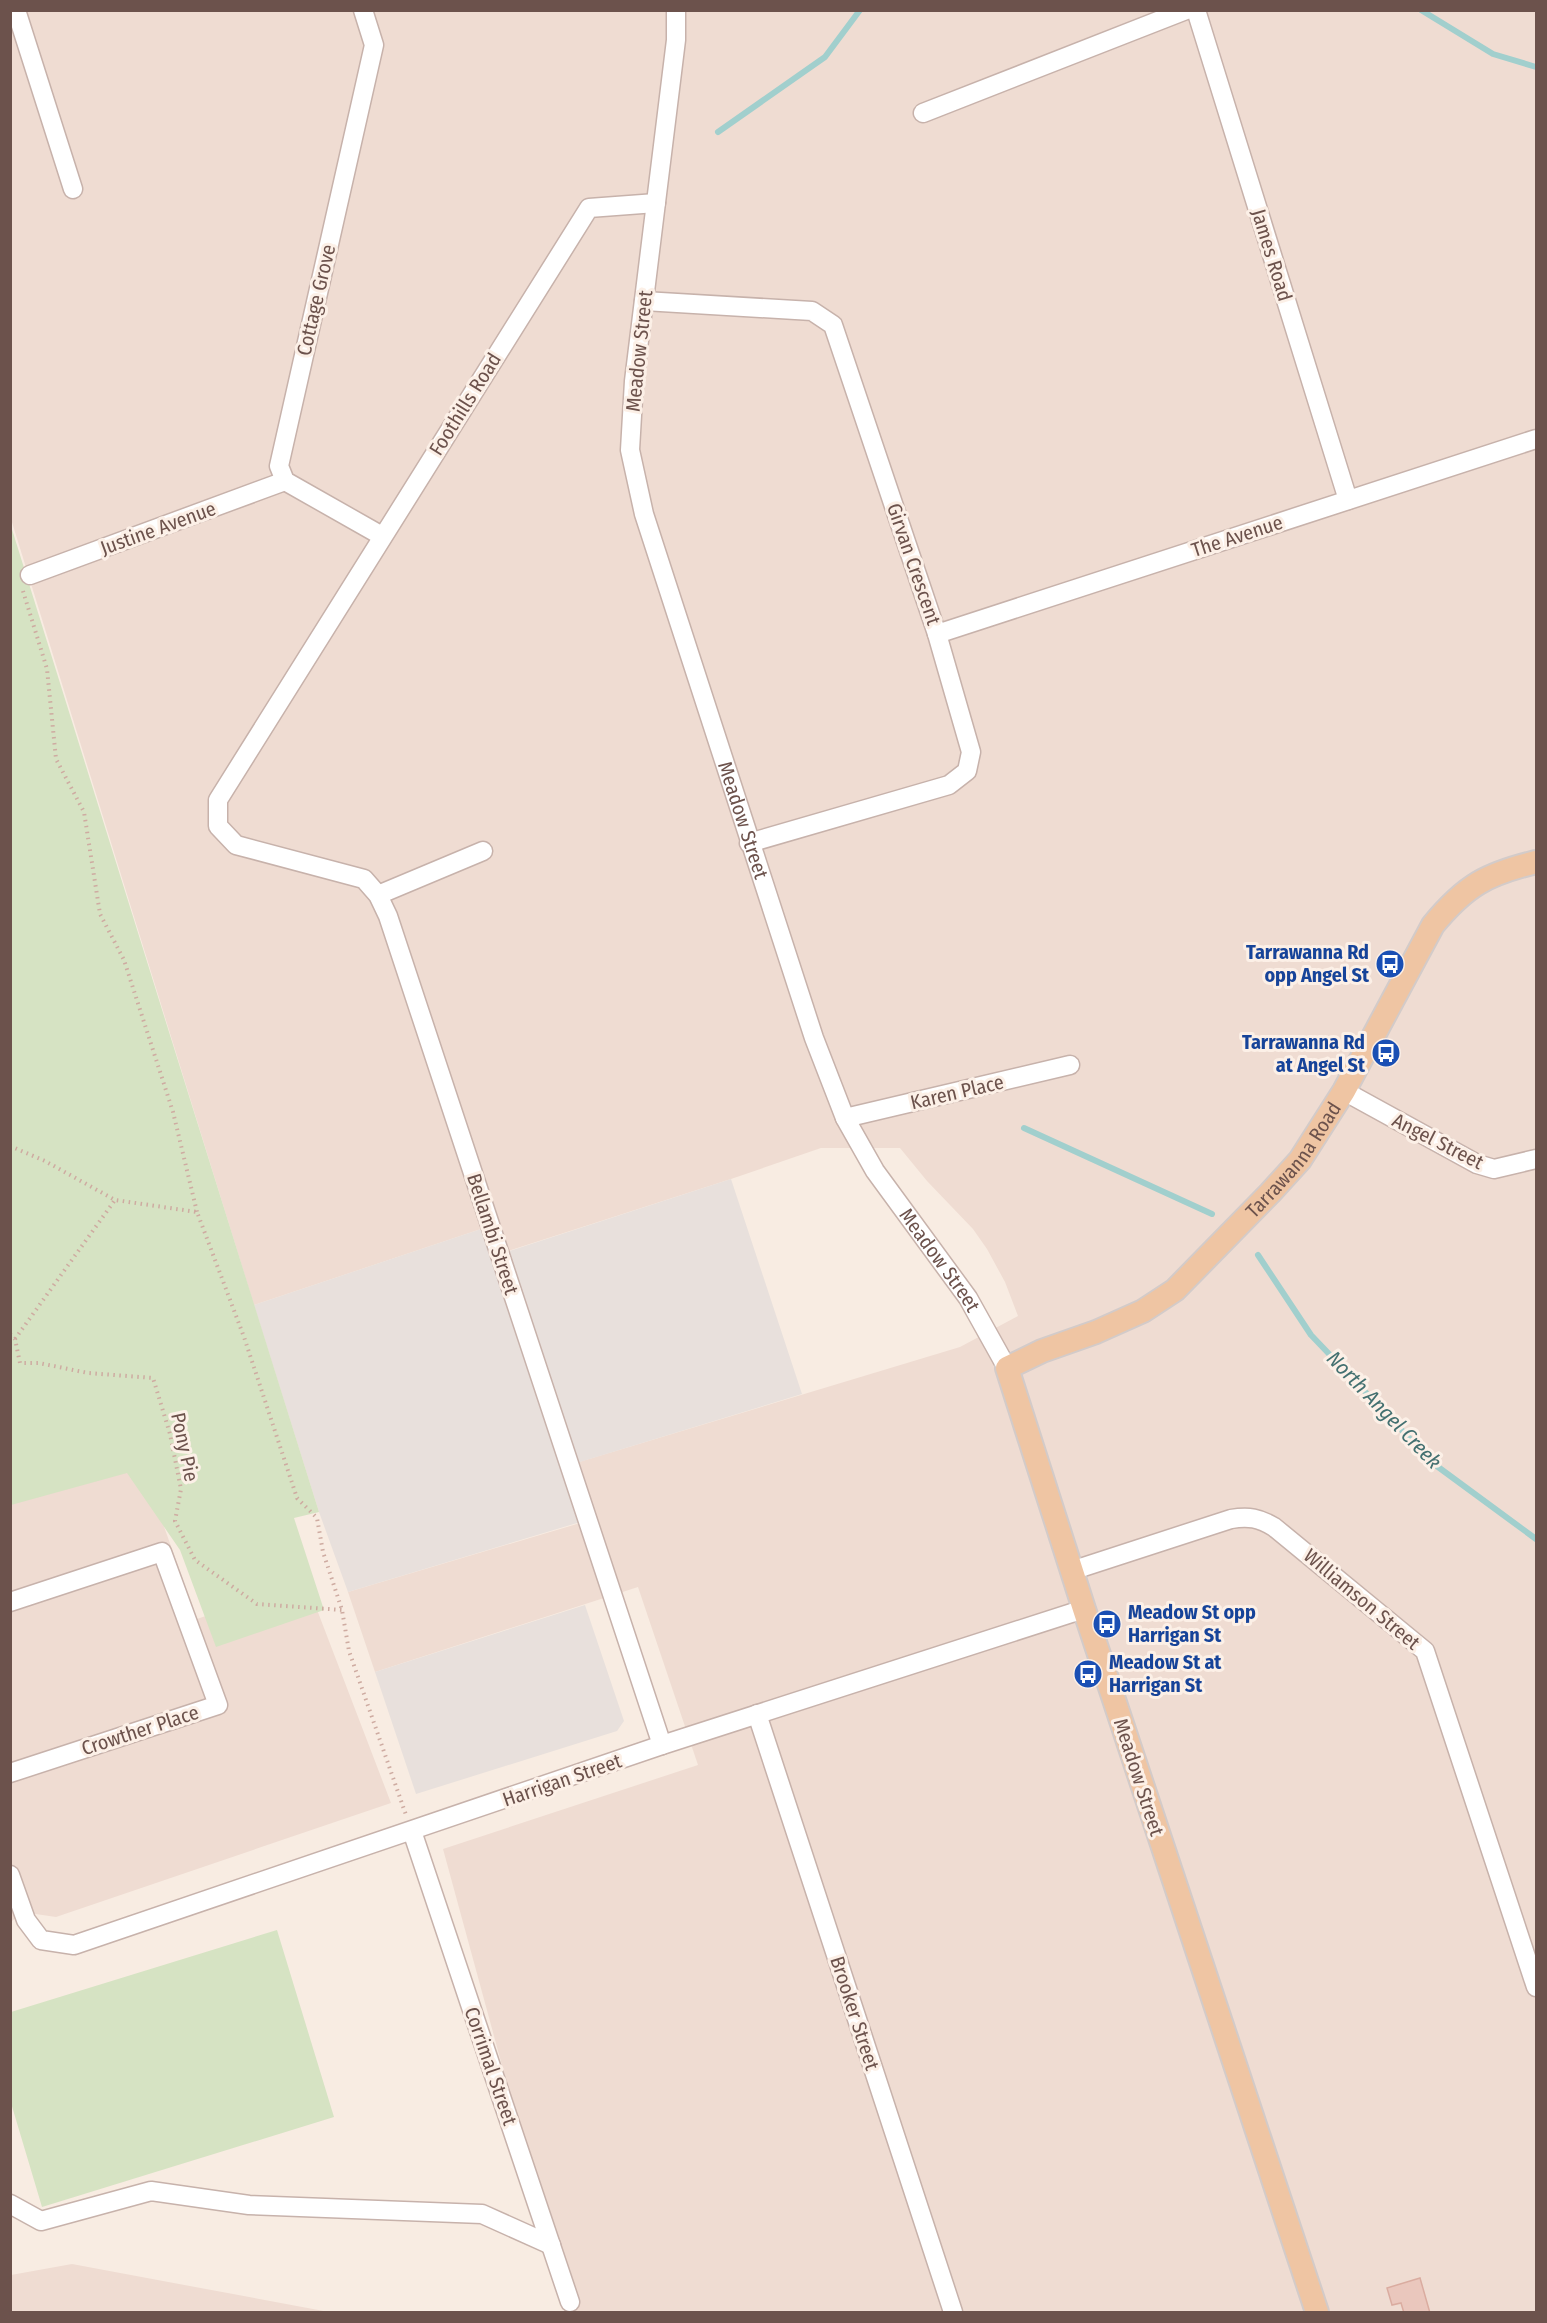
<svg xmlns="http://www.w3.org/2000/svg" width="1547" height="2323" font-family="'Fira Sans Condensed',sans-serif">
	<rect width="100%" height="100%" fill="#f8ece2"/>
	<path fill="#efdcd2" d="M10,11H1536V2312H574L551,2245L443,1849L698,1765L638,1587L375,1672L348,1592L587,1521L569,1465L960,1347L1018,1316L1005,1282L987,1249L973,1229L927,1181L900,1148H821L731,1179L499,1254L490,1226L254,1305L11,519Z
		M109,1445L162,1521L197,1619L306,1581L391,1803L56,1917L22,1912L11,1922V1472Z
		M72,2264L329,2312H11V2275Z"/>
	<path fill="#e8e0dc" d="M731,1179L802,1394L570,1465L587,1520L348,1592L319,1512L254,1305L490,1226L500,1254Z
		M585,1605L624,1721L617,1731L416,1794L375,1672Z"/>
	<path fill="#d6e3c3" d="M10,523L319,1512L294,1518L324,1610L216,1647L180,1550L127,1473L11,1505Z
		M277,1930L334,2117L42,2207L11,2103V2012Z"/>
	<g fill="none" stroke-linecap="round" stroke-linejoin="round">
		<path stroke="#a1cfcd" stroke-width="6" d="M1421,10L1493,54L1536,67
			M718,132L825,57L860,10
			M1024,1128L1212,1214
			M1258,1255L1311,1335L1434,1464L1536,1539"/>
	</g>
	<path fill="#eac7bd" stroke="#daaca0" stroke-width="1.5" d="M1420,2278L1430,2313H1404L1401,2303L1392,2305L1387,2288Z"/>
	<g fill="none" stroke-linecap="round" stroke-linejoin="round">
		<g stroke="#c7b2ab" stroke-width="21">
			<g id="minor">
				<path d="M16,10L73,189"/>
				<path d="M363,10L374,45L279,466L285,481L382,536"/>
				<path id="s1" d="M676,10V40L634,381L630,450L644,514L814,1038L845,1118L875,1171L968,1298L1007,1368"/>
				<path d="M1196,10L1348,500"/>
				<path d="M923,113L1186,10"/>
				<path d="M656,203L589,208L218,800V826L236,845L364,879L378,895L388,916L662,1745"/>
				<path d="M644,301L812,311L833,325L937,634L971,752L967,771L949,785L749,843"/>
				<path d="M30,575L285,481"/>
				<path d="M937,634L1536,439"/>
				<path d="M378,895L483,851"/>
				<path d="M1344,1091L1477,1164L1494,1169L1536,1159"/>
				<path d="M845,1118L1070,1065"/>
				<path d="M1071,1571L1231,1519C1249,1516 1259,1518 1274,1527L1425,1651L1536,1987"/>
				<path d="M10,1602L162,1552L218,1705L10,1773"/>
				<path d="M757,1714L953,2312"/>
				<path d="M412,1831L570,2302"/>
				<path d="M10,1875L26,1920L41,1940L74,1945L662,1745L1084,1609"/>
				<path d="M10,2204L41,2221L151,2191L249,2205L482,2214L551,2245"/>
			</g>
		</g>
		<g stroke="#d3cbc9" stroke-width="26">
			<g id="major">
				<path id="s2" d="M1317,2312L1084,1609L1007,1368L1042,1351L1096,1332L1143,1311L1175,1290L1270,1193L1300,1160L1344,1091L1433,925C1466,885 1487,874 1536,862"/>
			</g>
		</g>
		<path stroke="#ceaba1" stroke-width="4" stroke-dasharray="1.5 4.5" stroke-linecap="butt" d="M23,591L47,669L56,759L84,812L100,914L124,960L173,1112L197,1212
			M10,1146L45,1161L115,1200L197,1212L244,1337L297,1498L317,1518L323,1552L342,1610L349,1651L406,1815
			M10,1334L15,1339L20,1363H39L88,1373L153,1378L170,1434L181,1489L175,1521L195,1560L257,1604L342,1610
			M15,1339L115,1200"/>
		<use href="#minor" stroke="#fff" stroke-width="18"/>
		<use href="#major" stroke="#efc5a3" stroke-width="22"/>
	</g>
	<defs>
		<g id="bus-disc" transform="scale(1.5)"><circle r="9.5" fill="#1a4fb4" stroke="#fcf0e7"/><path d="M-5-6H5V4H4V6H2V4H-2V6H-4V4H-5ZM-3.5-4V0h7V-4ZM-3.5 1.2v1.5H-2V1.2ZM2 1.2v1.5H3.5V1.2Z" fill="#fff"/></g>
	</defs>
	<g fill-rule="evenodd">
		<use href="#bus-disc" x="1390" y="964"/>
		<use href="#bus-disc" x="1386" y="1053"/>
		<use href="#bus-disc" x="1107" y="1624"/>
		<use href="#bus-disc" x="1088" y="1674"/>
	</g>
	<g text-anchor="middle" stroke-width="6" stroke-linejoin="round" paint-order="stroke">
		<g font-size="20" fill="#6c524c" stroke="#fcf0e7">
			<text transform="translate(1272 255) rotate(73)" y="7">James Road</text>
			<text transform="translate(316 300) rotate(-77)" y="7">Cottage Grove</text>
			<text transform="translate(639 351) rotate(-84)" y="7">Meadow Street</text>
			<text transform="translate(465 404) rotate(-58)" y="7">Foothills Road</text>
			<text transform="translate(158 528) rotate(-20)" y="7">Justine Avenue</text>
			<text transform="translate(1237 536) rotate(-18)" y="7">The Avenue</text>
			<text transform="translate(914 564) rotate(71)" y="7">Girvan Crescent</text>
			<text dy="7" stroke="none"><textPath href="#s1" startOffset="830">Meadow Street</textPath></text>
			<text transform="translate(957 1092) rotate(-13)" y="7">Karen Place</text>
			<text transform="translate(1438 1141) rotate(27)" y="7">Angel Street</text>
			<text dy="7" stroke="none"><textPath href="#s2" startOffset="1356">Tarrawanna Road</textPath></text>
			<text transform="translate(493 1234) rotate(72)" y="7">Bellambi Street</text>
			<text dy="7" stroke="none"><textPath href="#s1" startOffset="1316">Meadow Street</textPath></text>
			<text transform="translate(185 1447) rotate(78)" y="7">Pony Pie</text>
			<text transform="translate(1362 1599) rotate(40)" y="7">Williamson Street</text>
			<text transform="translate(140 1730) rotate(-18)" y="7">Crowther Place</text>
			<text transform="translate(1139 1777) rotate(72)" y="7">Meadow Street</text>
			<text transform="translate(562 1780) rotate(-19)" y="7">Harrigan Street</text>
			<text transform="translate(855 2013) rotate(72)" y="7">Brooker Street</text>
			<text transform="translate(491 2066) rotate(71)" y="7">Corrimal Street</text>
		</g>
		<g font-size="20" font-weight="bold" fill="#164399" stroke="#fcf0e7" text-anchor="end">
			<text x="1369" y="959">Tarrawanna Rd<tspan x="1369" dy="23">opp Angel St</tspan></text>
			<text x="1365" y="1049">Tarrawanna Rd<tspan x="1365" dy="23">at Angel St</tspan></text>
			<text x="1128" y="1619" text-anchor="start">Meadow St opp<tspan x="1128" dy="23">Harrigan St</tspan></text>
			<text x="1109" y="1669" text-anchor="start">Meadow St at<tspan x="1109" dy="23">Harrigan St</tspan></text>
		</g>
		<g font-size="21" font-style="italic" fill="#437070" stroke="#fcf0e7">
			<text transform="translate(1384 1410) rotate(46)" y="7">North Angel Creek</text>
		</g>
	</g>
	<rect width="1547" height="2323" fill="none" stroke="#6c524c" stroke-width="24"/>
</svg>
